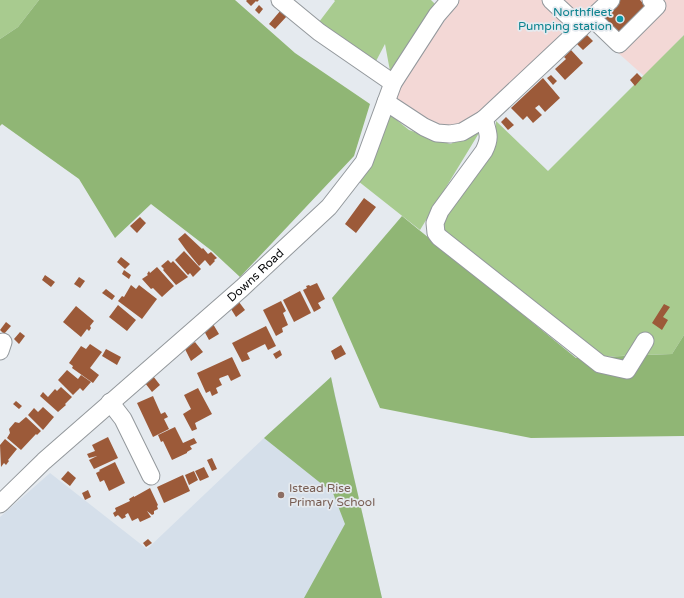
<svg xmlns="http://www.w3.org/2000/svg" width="684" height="598" font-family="'Varela Round',sans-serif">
	<rect width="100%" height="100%" fill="#e5eaef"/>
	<path fill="#d5dfea" d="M331,377L382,598H0V517L50,473L147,549L264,438Z"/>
	<path fill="#f3d8d6" d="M459,0H684V35L644,76L589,27L571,37L564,30L538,58L464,127L440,128L397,102L396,91Z"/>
	<path fill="#a8cb8f" d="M0,0H39L18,27L0,39Z
		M334,0H431L435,4L390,71L385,44L375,63L319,22L335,1Z
		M684,35V335L672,354L593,357L440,227L445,215L494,146L496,121L548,171Z
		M388,113L409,130L450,144L479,133L420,230L358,181Z"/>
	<path fill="#90b675" d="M39,0H235L295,53L370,104L354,156L240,277L212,251L151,204L115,238L79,179L2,124L0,126V39L18,27Z
		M402,216L576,358L672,354L684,335V436L531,438L380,408L332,298Z
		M331,377L335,396L382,598H304L345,524L333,493L264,438Z"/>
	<path fill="#9c5a39" d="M247,0H259L257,2L256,1L251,6L246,1Z
		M620,0H640L647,8L618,37L605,23L603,16Z
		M259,5L263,9L259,14L255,10Z
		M281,10L287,16L275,29L269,24Z
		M585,33L593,41L583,50L576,43Z
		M571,50L583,63L565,80L555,69L566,59L564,57Z
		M637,73L642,78L635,86L630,80Z
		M551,75L557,81L553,85L547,78Z
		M543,78L560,98L545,112L539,105L535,108L542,115L533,123L527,116L523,120L511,108Z
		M506,117L514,125L508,130L501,122Z
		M364,198L376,207L356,233L345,224Z
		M140,217L146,223L137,233L130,226Z
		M185,233L202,249L203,248L208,254L211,252L217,258L214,260L215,261L210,266L205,260L199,266L186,250L178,239Z
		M184,251L201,269L193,277L190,273L188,275L175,260Z
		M121,257L130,264L125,269L117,262Z
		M168,260L171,263L173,261L188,277L176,285L163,270L164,269L161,266Z
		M157,267L174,286L162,297L153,288L151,289L142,279L148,275L147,274L149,271L150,273Z
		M124,270L131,275L129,279L122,274Z
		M45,275L55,282L51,287L42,280Z
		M79,277L85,281L80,288L74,284Z
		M317,283L325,299L318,303L321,308L314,312L303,290L307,288L306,286L309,285L310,286Z
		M131,285L136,289L139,285L157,299L142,319L118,301L122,296L124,297Z
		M106,289L115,296L112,300L102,293Z
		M300,291L311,313L294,322L283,300Z
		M281,301L286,311L283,313L288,325L282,328L283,332L276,336L263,310Z
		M239,302L245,310L236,317L231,309Z
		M664,304L670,307L663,317L668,320L662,330L652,323Z
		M118,305L136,320L127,331L109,317Z
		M76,306L94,321L90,326L91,328L89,331L87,329L81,337L63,322Z
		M6,322L11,326L4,334L0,330Z
		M213,324L219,334L209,340L203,329Z
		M266,326L276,346L268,350L265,344L247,353L250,359L242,362L232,343Z
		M20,332L25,336L19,344L14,339Z
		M195,342L203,352L191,361L185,349Z
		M90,344L102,352L90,368L99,375L93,383L72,368L73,366L69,363L81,346L86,349Z
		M341,345L346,354L335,360L331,351Z
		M106,349L121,357L117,365L102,356Z
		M280,350L282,355L276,359L273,354Z
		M232,357L241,376L231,381L228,375L220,378L219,379L222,385L216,388L218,393L212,396L210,391L206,393L197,373Z
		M67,370L78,379L81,375L91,382L83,391L80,388L73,395L58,380Z
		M153,376L160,385L152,392L145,383Z
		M61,387L72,397L65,404L66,405L58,412L40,396L43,392L48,397L55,389L57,391Z
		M198,388L212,414L195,423L197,429L192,431L183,414L191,409L184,395Z
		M153,396L161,414L165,412L168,417L164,419L169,429L153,437L137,403Z
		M16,401L22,406L19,409L13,404Z
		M43,407L54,417L43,430L28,415L34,408L38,412Z
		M26,417L41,431L37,435L36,434L21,450L7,438L10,433L9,429L15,422L19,423Z
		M175,427L183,443L194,438L197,443L190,446L192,449L187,452V453L172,460L163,441L161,442L158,435Z
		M108,437L118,458L94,469L89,460L97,456L89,458L87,454L95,451L92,445Z
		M5,439L17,449L8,460L9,461L6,465L4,463L1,467L0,445Z
		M212,458L217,469L212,471L207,460Z
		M115,462L125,483L109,491L104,480L100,482L96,473L100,471L99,470Z
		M204,467L209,477L200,481L195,471Z
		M68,471L76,478L70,486L61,479Z
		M194,471L198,480L189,485L185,475Z
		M183,475L190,491L164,503L157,487Z
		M150,488L158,505L157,506L158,509L154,511V514L152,515L147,511L151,517L140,522L138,518L132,521L128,513L125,515L126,517L122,519L118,515L115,517L113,513L116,511L115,508L130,501L129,499L134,496V497Z
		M88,490L91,497L85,500L82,493Z
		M148,539L152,543L146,547L143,543Z"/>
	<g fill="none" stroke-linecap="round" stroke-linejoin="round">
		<g stroke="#93989c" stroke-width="19">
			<g id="minor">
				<path d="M280,0L319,32L393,83"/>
				<path d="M551,0L581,28L611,0"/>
				<path d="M592,18L619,44L657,6L651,0"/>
				<path d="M386,102L424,127L437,133L450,134L462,132L484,119L581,28"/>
				<path d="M484,119C488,133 491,137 484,151L440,211L435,223L436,233L439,237L600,364L627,370L645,341"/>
				<path d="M0,351L3,342"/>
				<path d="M110,402L123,419L151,476"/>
				<path id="s1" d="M0,504L44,461L242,288L329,207L364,162L393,83L437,15L450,0"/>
			</g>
		</g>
		<use href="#minor" stroke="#fff" stroke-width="17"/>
	</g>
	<circle fill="#0f9aa8" stroke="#e5eaef" stroke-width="1.5" cx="620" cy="19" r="4"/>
	<circle fill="#8d6e63" stroke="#e5eaef" stroke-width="1.5" cx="281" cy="495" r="4"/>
	<g text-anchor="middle" stroke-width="3.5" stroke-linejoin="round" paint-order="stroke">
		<g font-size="12" fill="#0d838f" stroke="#e5eaef" text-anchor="end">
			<text x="612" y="16">Northfleet<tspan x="612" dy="14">Pumping station</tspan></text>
		</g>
		<g font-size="12" fill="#0b0c0e" stroke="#e5eaef">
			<text dy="4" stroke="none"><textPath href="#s1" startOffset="343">Downs Road</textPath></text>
		</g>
		<g font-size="12" fill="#785e54" stroke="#e5eaef" text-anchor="start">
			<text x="289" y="492">Istead Rise<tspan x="289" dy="14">Primary School</tspan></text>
		</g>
	</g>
</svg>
